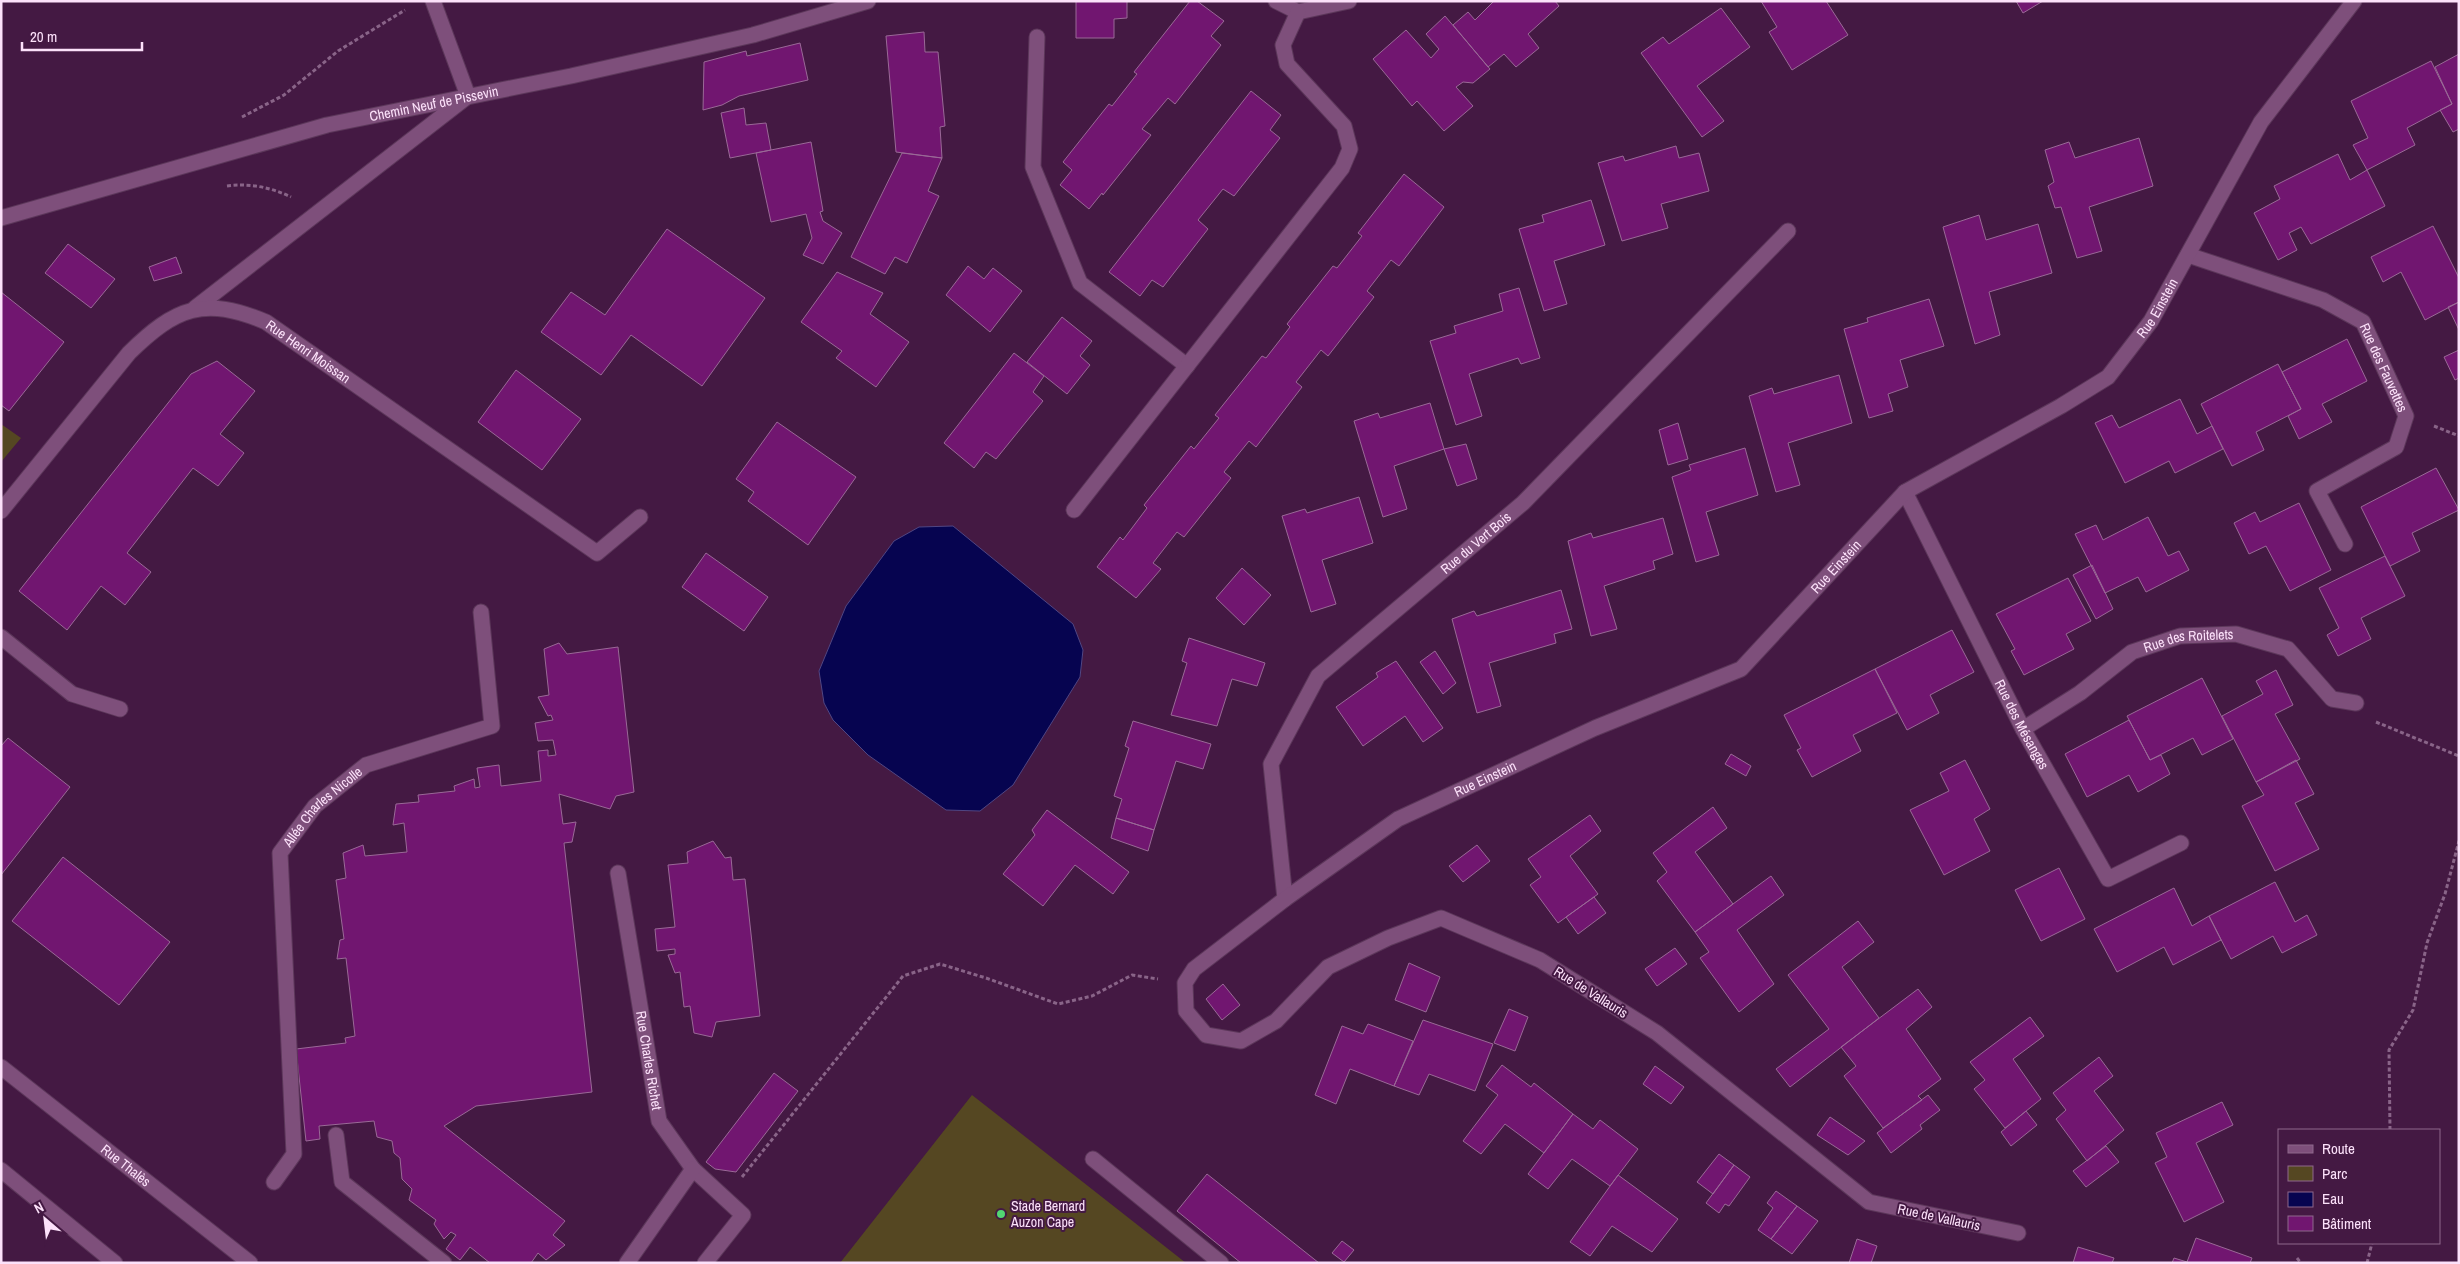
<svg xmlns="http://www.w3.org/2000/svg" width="2460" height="1264" font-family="'Archivo Narrow',sans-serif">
	<rect width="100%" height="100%" fill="#441943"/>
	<path fill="#554722" d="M1,424L21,438L1,462Z
		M972,1095L1186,1263H840Z"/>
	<path fill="#060450" stroke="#504683" d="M953,526L1073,624L1083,650L1080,677L1013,785L980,811L946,810L868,755L833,720L824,703L819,671L846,606L894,541L919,527Z"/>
	<path fill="#711670" stroke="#9a6997" d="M1076,1H1127V18L1114,19V38H1076Z
		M1190,1H1197L1224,21L1211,36L1221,45L1175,104L1168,98L1142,129L1151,135L1103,195L1102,193L1089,209L1060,185L1072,170L1063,162L1109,104L1112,106L1137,74L1134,72Z
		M1494,1H1555L1559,6L1528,34L1539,48L1516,67L1504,54L1488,67L1453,25L1468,12L1475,20Z
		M1761,1H1826L1848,35L1792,70L1769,32L1777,27Z
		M2016,1H2043L2023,13Z
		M1721,8L1750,47L1697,86L1724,121L1702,137L1641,53L1663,37L1669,44Z
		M1445,16L1490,69L1473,83L1463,82L1456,87L1473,106L1444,131L1417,101L1412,106L1373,59L1406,30L1431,58L1439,49L1426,34Z
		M924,32L925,52H938L945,126L940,127L942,158L896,152L886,36Z
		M800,43L808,80L739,96L722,105L703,110L704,62L746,51L747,56Z
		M2459,54V129L2453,132L2440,110L2452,104L2435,67Z
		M2431,61L2452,104L2407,128L2415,145L2367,170L2353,145L2368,138L2351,101Z
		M1251,91L1281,115L1270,130L1280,138L1234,196L1223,189L1198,220L1208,229L1163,287L1152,280L1140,296L1109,272Z
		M744,108L746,125L766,123L771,150L730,158L721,113Z
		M2139,138L2153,186L2089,207L2102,251L2077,258L2061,207L2055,208L2048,186L2054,182L2045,150L2069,142L2075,158Z
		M811,142L823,211L820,212L823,221L842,233L823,264L803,255L812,238L806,214L771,222L756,153Z
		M1676,146L1679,158L1699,153L1709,191L1661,204L1668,228L1622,241L1598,163L1623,156L1625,161Z
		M902,153L942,158L928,191L939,196L907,263L895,257L885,274L851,257Z
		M2338,154L2350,180L2367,170L2385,206L2311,244L2301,227L2289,233L2297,250L2278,260L2254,213L2280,199L2274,186Z
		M1404,174L1444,207L1399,266L1391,260L1367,291L1374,297L1328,356L1321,350L1296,382L1302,387L1256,447L1249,441L1224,472L1231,478L1184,537L1177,532L1153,563L1161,569L1136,598L1097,567L1120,537L1123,540L1147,508L1144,505L1191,446L1194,449L1219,418L1215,415L1262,356L1266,358L1290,327L1287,324L1333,266L1337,268L1362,236L1358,233Z
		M1591,200L1605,245L1554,261L1567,304L1544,311L1519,229L1544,222L1542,215Z
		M1979,215L1986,240L2038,224L2052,273L1989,292L2000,335L1975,344L1943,227Z
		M2433,226L2459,278V302L2425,320L2401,272L2383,282L2371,257Z
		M667,229L765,298L702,386L631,335L601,375L541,332L571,292L605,315Z
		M68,244L115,279L91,308L45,273Z
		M176,257L182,273L154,281L149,267Z
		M968,266L984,279L993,268L1022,291L990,332L946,295Z
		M837,272L883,293L870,314L909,342L876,387L836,358L842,351L801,322Z
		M1519,288L1540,358L1521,364L1518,358L1469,374L1482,416L1456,425L1430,341L1456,333L1454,326L1503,311L1499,294Z
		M1,292L64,342L9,411L1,405Z
		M1929,299L1944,346L1900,360L1908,387L1888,394L1893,411L1869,418L1844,329L1868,322L1867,318Z
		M2459,302V330L2448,307Z
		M1062,317L1092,341L1080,356L1090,365L1067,394L1027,362Z
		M2347,339L2367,381L2322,404L2332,422L2299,439L2288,416L2301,409L2282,372Z
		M2459,350V378L2455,380L2444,357Z
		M1014,353L1044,376L1033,392L1043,401L996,459L986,452L974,468L944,443Z
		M217,361L255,391L220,434L244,453L218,486L193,468L127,553L151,572L125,605L101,586L67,630L19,591L191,374Z
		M2278,364L2301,409L2256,432L2264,450L2232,466L2201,404Z
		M516,370L581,419L542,470L478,422Z
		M1839,375L1852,423L1788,443L1800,485L1776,492L1749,396L1772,388L1774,394Z
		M2180,399L2197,434L2212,426L2223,449L2175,473L2169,461L2125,483L2095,423L2112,415L2119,428Z
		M1430,403L1444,449L1394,466L1407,509L1383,517L1354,421L1378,413L1380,418Z
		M777,422L856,477L808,545L748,501L754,492L736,479Z
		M1678,423L1688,459L1668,465L1659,430Z
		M1466,444L1477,479L1457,486L1444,449Z
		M1745,448L1758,495L1706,512L1719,555L1696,562L1672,477L1691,470L1689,465Z
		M2436,468L2459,510L2412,533L2420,551L2390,566L2361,507Z
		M1359,497L1373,543L1322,560L1336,604L1311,612L1282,516L1305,509L1307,513Z
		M2299,503L2331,570L2290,591L2266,546L2249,554L2234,523L2255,512L2260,522Z
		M2148,517L2168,556L2179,551L2189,570L2146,592L2138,577L2105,593L2075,534L2096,525L2103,540Z
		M1663,518L1673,554L1653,561L1655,569L1604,586L1617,629L1591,636L1568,541L1591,533L1593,538Z
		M706,553L768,597L744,631L682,587Z
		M2385,556L2405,596L2361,618L2371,639L2338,656L2327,635L2339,628L2319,588Z
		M2092,565L2113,609L2096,619L2073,575Z
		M1242,568L1271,595L1244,625L1216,598Z
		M2068,578L2091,621L2066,634L2074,649L2024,675L2011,651L2015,649L1996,614Z
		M1561,590L1572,629L1554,634L1556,643L1489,663L1501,706L1477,713L1452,619L1474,611L1477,616Z
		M1952,630L1974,672L1930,695L1939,713L1907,730L1875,669Z
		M1189,638L1265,663L1257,686L1232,679L1217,726L1171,715L1187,663L1182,661Z
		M559,643L567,654L618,647L634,792L616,796L610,809L559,794L563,824L576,822L572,842L564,843L592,1092L476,1106L444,1126L565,1221L553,1235L565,1245L546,1260L538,1253L531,1263H490L470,1247L460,1260L446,1249L456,1235L451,1232L444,1239L434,1224L436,1220L409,1200L412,1189L402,1179L400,1158L394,1153L392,1141L377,1137L374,1121L319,1126L320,1139L306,1141L296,1049L346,1043L345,1038L355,1036L346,958L337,959L340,940L344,939L336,880L346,878L343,853L363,845L365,856L407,852L404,823L393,825L396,804L419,802L418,795L455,791L454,786L474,779L475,788L480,787L477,768L499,765L501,786L541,781L538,751L548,750V756L556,755L553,740L538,741L535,723L553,720L551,715L548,716L538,697L549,695L544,649Z
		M1435,651L1456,683L1443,694L1420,662Z
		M1396,661L1443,728L1423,742L1405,716L1363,746L1336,707L1378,677L1376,673Z
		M1875,669L1897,713L1853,735L1861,751L1812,777L1797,750L1801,748L1784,715Z
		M2276,670L2293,705L2275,714L2300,759L2256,782L2222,716L2263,694L2256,681Z
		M2202,678L2233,739L2202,755L2193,738L2150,760L2127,716Z
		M2129,720L2150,760L2161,755L2170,774L2138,792L2129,775L2087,797L2065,754Z
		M1133,721L1211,744L1203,769L1176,761L1154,830L1116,818L1122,799L1114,796L1129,748L1125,746Z
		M8,738L70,787L1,875V746Z
		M1731,754L1751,766L1746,776L1725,764Z
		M1965,760L1990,809L1974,819L1990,851L1944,875L1910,810L1949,791L1940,773Z
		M2296,760L2314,794L2295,803L2319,849L2275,871L2242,806L2264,795L2256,782Z
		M1713,807L1727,828L1695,852L1733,904L1695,932L1657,881L1667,872L1653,853Z
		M1047,810L1129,872L1113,894L1075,865L1043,906L1003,874L1035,835L1032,830Z
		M1590,815L1601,831L1570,856L1598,894L1558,923L1530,885L1541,877L1528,859Z
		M1116,818L1154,830L1148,851L1111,838Z
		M713,841L725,858L731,857L733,880L745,879L760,1016L716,1022L712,1037L694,1033L690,1006L684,1007L680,972L675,973L668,955L675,954V949L657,951L655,929L675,927L668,865L688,863L687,852Z
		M1477,845L1490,861L1463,882L1449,866Z
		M63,857L170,942L119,1005L12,921Z
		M2059,868L2085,919L2041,941L2015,890Z
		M1771,876L1784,895L1737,930L1774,984L1739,1012L1700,958L1709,952L1695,932Z
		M2275,882L2295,922L2307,915L2317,935L2282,953L2273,936L2231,959L2209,916Z
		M2174,888L2192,926L2209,916L2221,940L2173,965L2164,947L2117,972L2094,929Z
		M1594,897L1606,913L1578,934L1566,917Z
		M1858,921L1874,942L1842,967L1879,1018L1790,1087L1776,1069L1829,1029L1788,975Z
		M1675,948L1687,964L1657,986L1645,969Z
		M1409,963L1440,977L1426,1012L1395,1000Z
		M1223,984L1240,1005L1222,1020L1206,999Z
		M1918,989L1932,1007L1906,1029L1941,1079L1918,1096L1922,1100L1883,1128L1844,1076L1856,1066L1841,1047Z
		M1509,1009L1528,1017L1515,1051L1494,1043Z
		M2030,1017L2044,1036L2013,1059L2041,1099L2005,1128L1974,1089L1985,1080L1970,1062Z
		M1423,1020L1493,1044L1475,1091L1429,1074L1419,1095L1394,1086Z
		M1368,1024L1413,1041L1394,1086L1350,1069L1336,1104L1315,1095L1342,1026L1363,1034Z
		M2099,1057L2113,1076L2094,1091L2124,1130L2087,1161L2056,1119L2066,1110L2053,1093Z
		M1502,1065L1531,1087L1534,1083L1573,1114L1544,1153L1505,1124L1481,1154L1463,1141L1498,1095L1486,1086Z
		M1655,1066L1684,1087L1671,1104L1643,1084Z
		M774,1073L798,1091L736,1172L715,1169L706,1162Z
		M1928,1095L1940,1110L1920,1125L1922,1129L1891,1153L1877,1133Z
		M2222,1102L2233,1125L2196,1143L2224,1202L2184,1222L2155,1163L2167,1157L2156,1133Z
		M2026,1111L2037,1125L2011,1146L2001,1132Z
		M1573,1114L1593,1129L1600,1120L1638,1149L1610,1186L1572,1159L1548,1189L1528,1174Z
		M1830,1117L1865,1141L1848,1155L1817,1135Z
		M2106,1146L2119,1162L2086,1187L2073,1171Z
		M1719,1154L1734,1165L1713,1194L1697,1182Z
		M1734,1165L1750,1177L1729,1206L1725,1204L1719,1213L1706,1203Z
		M1207,1174L1319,1263H1241L1177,1211Z
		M1618,1175L1678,1219L1652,1252L1612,1226L1590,1256L1570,1242Z
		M1776,1191L1797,1206L1771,1239L1758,1230L1773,1208L1767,1203Z
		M1797,1206L1818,1221L1792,1254L1771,1239Z
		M2196,1238L2252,1258L2250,1263H2172L2174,1258L2187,1262Z
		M1857,1239L1877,1246L1871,1263H1849Z
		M1342,1241L1354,1250L1344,1262L1332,1253Z
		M2078,1247L2114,1258L2112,1263H2073Z"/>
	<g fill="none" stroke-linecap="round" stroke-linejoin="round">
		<g stroke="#5c375a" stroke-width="17">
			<g id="minor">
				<path d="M1276,1L1298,12L1349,1"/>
				<path d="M1037,37L1033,167L1080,283L1187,366"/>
				<path id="s1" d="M1,218L327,125L571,76L753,35L868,1"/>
				<path id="s2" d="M2188,255L2323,300L2363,322L2406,416L2396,447L2317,491L2345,544"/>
				<path d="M195,308L468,96L433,1"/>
				<path id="s3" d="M1905,492L2023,729L2108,879L2181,843"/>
				<path d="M1074,510L1342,168L1350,149L1344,126L1287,64L1283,45L1298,12"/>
				<path id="s4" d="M1,511L129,353C176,307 204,296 266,322L597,553L640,517"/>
				<path d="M1,637L72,694L120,709"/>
				<path id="s5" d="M2023,729L2080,693L2132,652L2180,636L2236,634L2288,649L2332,699L2356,703"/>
				<path id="s6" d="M618,873L659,1121L693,1169L743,1215L705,1263"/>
				<path id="s7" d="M1285,899L1271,764L1318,676L1523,503L1788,231"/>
				<path id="s8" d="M1,1067L250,1263"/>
				<path d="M336,1135L342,1182L444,1263"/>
				<path d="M1093,1159L1221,1263"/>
				<path d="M1,1170L115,1263"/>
				<path id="s9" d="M274,1182L294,1154L280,853L315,806L366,765L492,726L481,612"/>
				<path id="s10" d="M2018,1233L1869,1202L1657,1033L1540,960L1441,918L1388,938L1328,967L1276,1021L1241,1041L1206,1035L1186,1011L1185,983L1194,969L1285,899L1398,819L1595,728L1741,669L1905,492L2061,406L2108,377L2151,321L2261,122L2354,1"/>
				<path d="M627,1263L693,1169"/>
			</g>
		</g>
		<path stroke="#896488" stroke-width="3" stroke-dasharray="4 2.5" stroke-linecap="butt" d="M242,117L284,95L338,51L405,10
			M227,186C249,183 270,187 291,197
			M2434,426L2459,436
			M2376,722L2459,756
			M2390,1130L2389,1050L2413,1010L2427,943L2445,894L2459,841
			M742,1177L903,976L940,964L986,978L1058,1004L1092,996L1132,975L1158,979
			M2297,1258L2301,1263
			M2367,1263L2372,1243"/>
		<use href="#minor" stroke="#7e4f7b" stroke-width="15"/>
	</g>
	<circle fill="#52d673" stroke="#441943" stroke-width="2" cx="1001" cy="1214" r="5"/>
	<g text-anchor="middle" stroke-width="4" stroke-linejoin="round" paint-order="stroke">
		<g font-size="14" fill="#fce1fa" stroke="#441943">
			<text dy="5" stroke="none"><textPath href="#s1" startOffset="448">Chemin Neuf de Pissevin</textPath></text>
			<text dy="5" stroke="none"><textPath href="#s10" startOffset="2206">Rue Einstein</textPath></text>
			<text dy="5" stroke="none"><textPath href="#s4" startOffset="408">Rue Henri Moissan</textPath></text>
			<text dy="5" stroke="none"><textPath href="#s2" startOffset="238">Rue des Fauvettes</textPath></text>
			<text dy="5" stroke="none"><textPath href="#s7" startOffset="442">Rue du Vert Bois</textPath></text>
			<text dy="5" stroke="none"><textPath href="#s10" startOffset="1786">Rue Einstein</textPath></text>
			<text dy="5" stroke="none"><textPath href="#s5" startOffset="192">Rue des Roitelets</textPath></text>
			<text dy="5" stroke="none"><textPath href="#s3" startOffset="260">Rue des Mésanges</textPath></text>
			<text dy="5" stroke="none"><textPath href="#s10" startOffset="1368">Rue Einstein</textPath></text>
			<text dy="5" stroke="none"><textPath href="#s9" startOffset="399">Allée Charles Nicolle</textPath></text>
			<text transform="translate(1591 992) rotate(32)" y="5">Rue de Vallauris</text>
			<text dy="5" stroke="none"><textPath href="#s6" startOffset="190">Rue Charles Richet</textPath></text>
			<text dy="5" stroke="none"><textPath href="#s8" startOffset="159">Rue Thalès</textPath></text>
			<text transform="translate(1939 1217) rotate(12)" y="5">Rue de Vallauris</text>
		</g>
		<g font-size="14" fill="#fce1fa" stroke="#441943" text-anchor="start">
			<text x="1011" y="1211">Stade Bernard<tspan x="1011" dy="16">Auzon Cape</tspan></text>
		</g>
	</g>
	<rect width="2460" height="1264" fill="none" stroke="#fce1fa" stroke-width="5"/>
	<rect x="2278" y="1129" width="162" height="115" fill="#441943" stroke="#8e698c"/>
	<rect x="2288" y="1145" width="25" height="8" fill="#7e4f7b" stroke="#8e698c"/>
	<text x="2322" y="1154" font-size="15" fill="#fce1fa">Route</text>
	<rect x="2288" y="1166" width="25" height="15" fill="#554722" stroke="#8e698c"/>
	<text x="2322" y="1179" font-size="15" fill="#fce1fa">Parc</text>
	<rect x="2288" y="1192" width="25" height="15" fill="#060450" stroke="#8e698c"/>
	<text x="2322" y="1204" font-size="15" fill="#fce1fa">Eau</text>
	<rect x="2288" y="1216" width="25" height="15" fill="#711670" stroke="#8e698c"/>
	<text x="2322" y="1229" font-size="15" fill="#fce1fa">Bâtiment</text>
	<g transform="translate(45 1219) rotate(332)" stroke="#441943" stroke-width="4" paint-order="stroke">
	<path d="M0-4L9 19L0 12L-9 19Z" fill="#fce1fa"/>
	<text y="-8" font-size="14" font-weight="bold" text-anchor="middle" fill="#fce1fa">N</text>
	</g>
	<path d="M22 42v8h120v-8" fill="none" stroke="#fce1fa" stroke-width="2.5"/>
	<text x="30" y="42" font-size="15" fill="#fce1fa" stroke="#441943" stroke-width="4" paint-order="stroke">20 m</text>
</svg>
